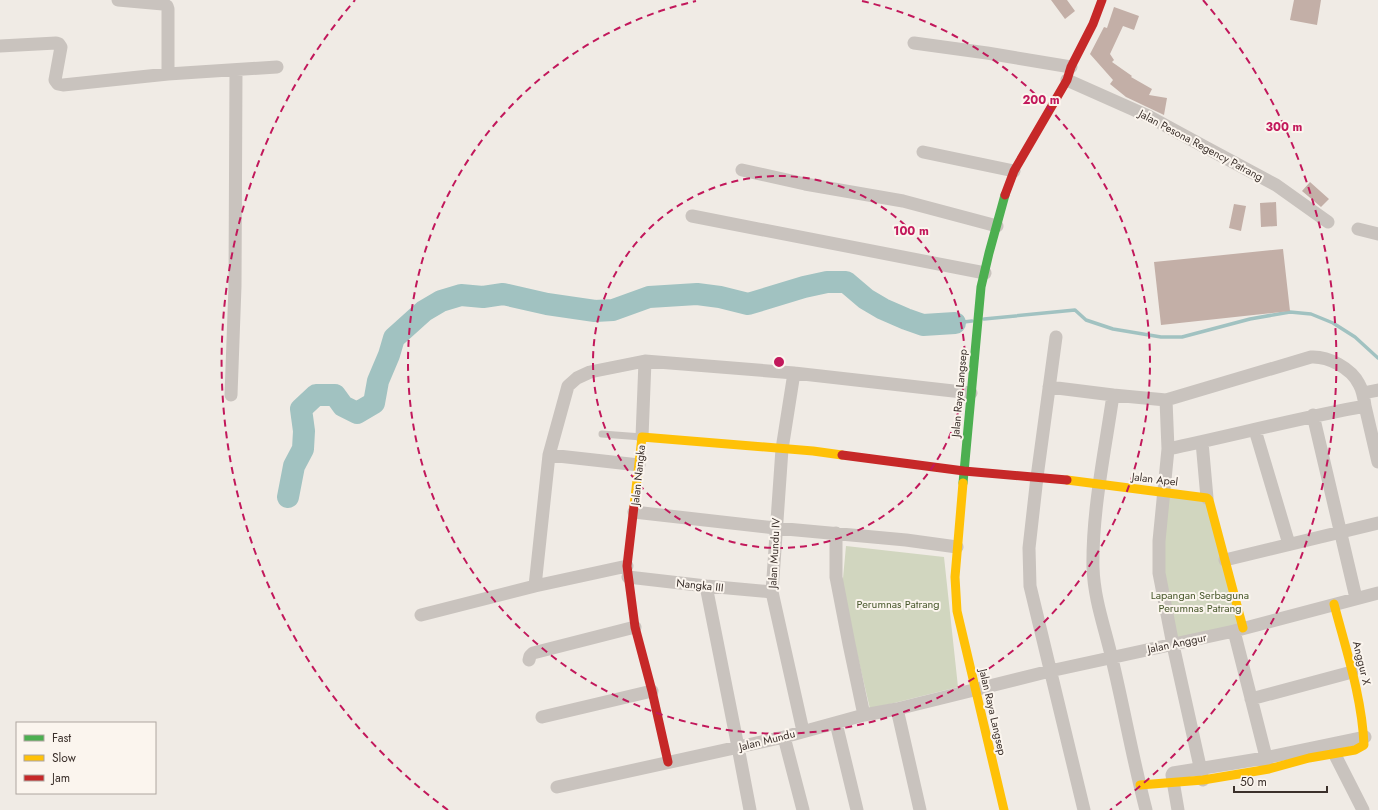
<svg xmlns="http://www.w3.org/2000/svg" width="1378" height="810" font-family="Jost,sans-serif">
	<rect width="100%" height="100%" fill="#f0ebe5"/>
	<path fill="#d1d6bf" d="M1164,492L1208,499L1243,627L1173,643L1160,572Z
		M846,546L944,557L958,687L870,709L842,589Z"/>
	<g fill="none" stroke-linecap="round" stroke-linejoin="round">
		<path stroke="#a1c2c1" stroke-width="3.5" d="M984,319L1075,310L1086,320L1113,329L1161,337H1182L1250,319L1290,312L1311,314L1333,323L1355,337L1378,358
			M955,323L972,321"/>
		<path stroke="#a1c2c1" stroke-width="22" d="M288,497L294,466L303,449L304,431L301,409L316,395H335L343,406L357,413L374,403L378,381L389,355L394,338L424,311L441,301L461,295L483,297L503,294L547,304L595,311L613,310L649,297L697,294L720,297L748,304L804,287L827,282H846L866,299L883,309L906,319L923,325L955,323"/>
	</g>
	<path fill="#c3afa7" d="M1051,0H1067L1075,11L1065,19Z
		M1294,0H1321L1317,25L1290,20Z
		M1114,7L1139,16L1134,30L1123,26L1110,54L1114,60L1112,62L1132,76L1131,77L1152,89L1149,95L1167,98L1164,115L1126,97L1110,84L1113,80L1090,54L1104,27L1107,28Z
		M1310,182L1329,199L1321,207L1302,191Z
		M1276,202L1277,226L1261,227L1260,203Z
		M1234,204L1246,206L1241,231L1229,228Z
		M1283,249L1290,311L1161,325L1154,262Z"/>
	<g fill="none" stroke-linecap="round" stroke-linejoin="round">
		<path stroke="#c9c3be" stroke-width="7" d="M602,434L642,437"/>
		<path stroke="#c9c3be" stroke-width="13" d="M118,0L163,4L167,6L168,9V74
			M914,43L987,53L1071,67
			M0,46L56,43L59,44L61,47L55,80L58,84L63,85L168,74L277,67
			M1067,80L1148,116L1205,147L1276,185L1328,222
			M923,152L1014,171
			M742,170L805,184L903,201L997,226
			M692,216L985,273
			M1358,229L1378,234
			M1056,337L1037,477L1029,548L1030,586L1084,810
			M794,373L782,449L772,592L803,731
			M1049,387L1113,395L1166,400L1311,357C1328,356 1351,368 1359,384C1363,391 1364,398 1365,406
			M1363,393L1378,390
			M231,395L235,286L236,70
			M1113,395C1105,451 1092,511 1093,567C1094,600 1105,628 1112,659C1124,709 1133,760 1146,810
			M1166,400L1168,449L1159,541V573L1173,645L1203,780
			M1313,415L1356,598
			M1255,430L1289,544
			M642,437L645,361
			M1202,442L1207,498
			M1168,449C1234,435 1299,418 1365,406L1378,462
			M549,455L639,465
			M634,512L775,528L906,540L957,547
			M836,533V577L849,644L864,715
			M1225,560L1378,523
			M628,577L706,586L772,592
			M535,586L549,455L568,386L577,378L590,372L645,361L794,373L971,393
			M706,586L738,747L750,810
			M421,615L535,586L627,566
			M1234,631L1268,765
			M529,660L530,656L533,653L635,627
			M1251,699L1352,672
			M897,709L920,810
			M542,717L652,691
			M836,723L857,810
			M784,737L803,810
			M1334,753L1363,810
			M557,787L784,737L864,715L897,709L1050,671L1234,631L1378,593
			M1178,810L1172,775L1173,773L1265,758L1365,737"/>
		<path stroke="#4caf50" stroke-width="9" d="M963,483L981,287L989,253L1005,195"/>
		<path stroke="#ffc107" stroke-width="9" d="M1067,480L1207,498L1209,500L1243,628
			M963,483L955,577L957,611L1004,810
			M634,506L642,437L813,451L842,455
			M1140,785L1203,780L1269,769L1309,758L1355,750L1364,745C1362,697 1346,650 1334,604"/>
		<path stroke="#c62828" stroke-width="9" d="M1005,195L1014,171L1067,80L1071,67L1093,24L1102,0
			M842,455L964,471L1067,480
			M634,506L627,566L635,627L652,691L668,762"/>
	</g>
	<g fill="none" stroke="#c2185b" stroke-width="2" stroke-dasharray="7 5">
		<circle cx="779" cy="362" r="186"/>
		<path d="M862 1A371 371 0 1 1 696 1"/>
		<path d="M448 810A557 557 0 0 1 355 0M1203 0A557 557 0 0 1 1110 810"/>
	</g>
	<g text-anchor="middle" stroke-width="4" stroke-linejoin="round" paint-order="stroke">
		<g font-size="11" fill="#3b302b" stroke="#fbf5ee">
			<text transform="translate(1201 145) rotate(28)" y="4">Jalan Pesona Regency Patrang</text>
			<text transform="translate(959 393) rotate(-85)" y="4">Jalan Raya Langsep</text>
			<text transform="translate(638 475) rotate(-84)" y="4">Jalan Nangka</text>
			<text transform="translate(1155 479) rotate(7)" y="4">Jalan Apel</text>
			<text transform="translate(774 553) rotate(-87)" y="4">Jalan Mundu IV</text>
			<text transform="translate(700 585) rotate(6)" y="4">Nangka III</text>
			<text transform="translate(1177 643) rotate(-12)" y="4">Jalan Anggur</text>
			<text transform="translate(1362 663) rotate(76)" y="4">Anggur X</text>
			<text transform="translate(993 712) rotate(77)" y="4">Jalan Raya Langsep</text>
			<text transform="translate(767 740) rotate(-14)" y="4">Jalan Mundu</text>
		</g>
		<g font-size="11" fill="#4a5a2e" stroke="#fbf5ee">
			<text x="1200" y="599">Lapangan Serbaguna<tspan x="1200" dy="13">Perumnas Patrang</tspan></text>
			<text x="898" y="608">Perumnas Patrang</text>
		</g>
	</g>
	<circle cx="779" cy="362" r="6" fill="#c2185b" stroke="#fbf5ee" stroke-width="2"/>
	<g font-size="12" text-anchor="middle" font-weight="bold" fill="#c2185b" stroke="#fbf5ee" stroke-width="4" stroke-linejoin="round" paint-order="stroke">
		<text x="1041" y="104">200 m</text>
		<text x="1284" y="131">300 m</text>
		<text x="911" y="235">100 m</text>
	</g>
	<rect x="16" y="722" width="140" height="72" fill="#fbf5ee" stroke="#aea6a0"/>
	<rect x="24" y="735" width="20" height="6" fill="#4caf50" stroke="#aea6a0"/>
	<text x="52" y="742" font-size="12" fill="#3b302b">Fast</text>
	<rect x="24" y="755" width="20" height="6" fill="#ffc107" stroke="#aea6a0"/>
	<text x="52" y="762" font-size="12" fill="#3b302b">Slow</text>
	<rect x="24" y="775" width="20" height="6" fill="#c62828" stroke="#aea6a0"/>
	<text x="52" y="782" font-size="12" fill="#3b302b">Jam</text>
	<path d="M1234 786v6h93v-6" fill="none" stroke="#3b302b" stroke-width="2"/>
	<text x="1240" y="786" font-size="12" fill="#3b302b" stroke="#fbf5ee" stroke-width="3" paint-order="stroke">50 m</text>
</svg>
